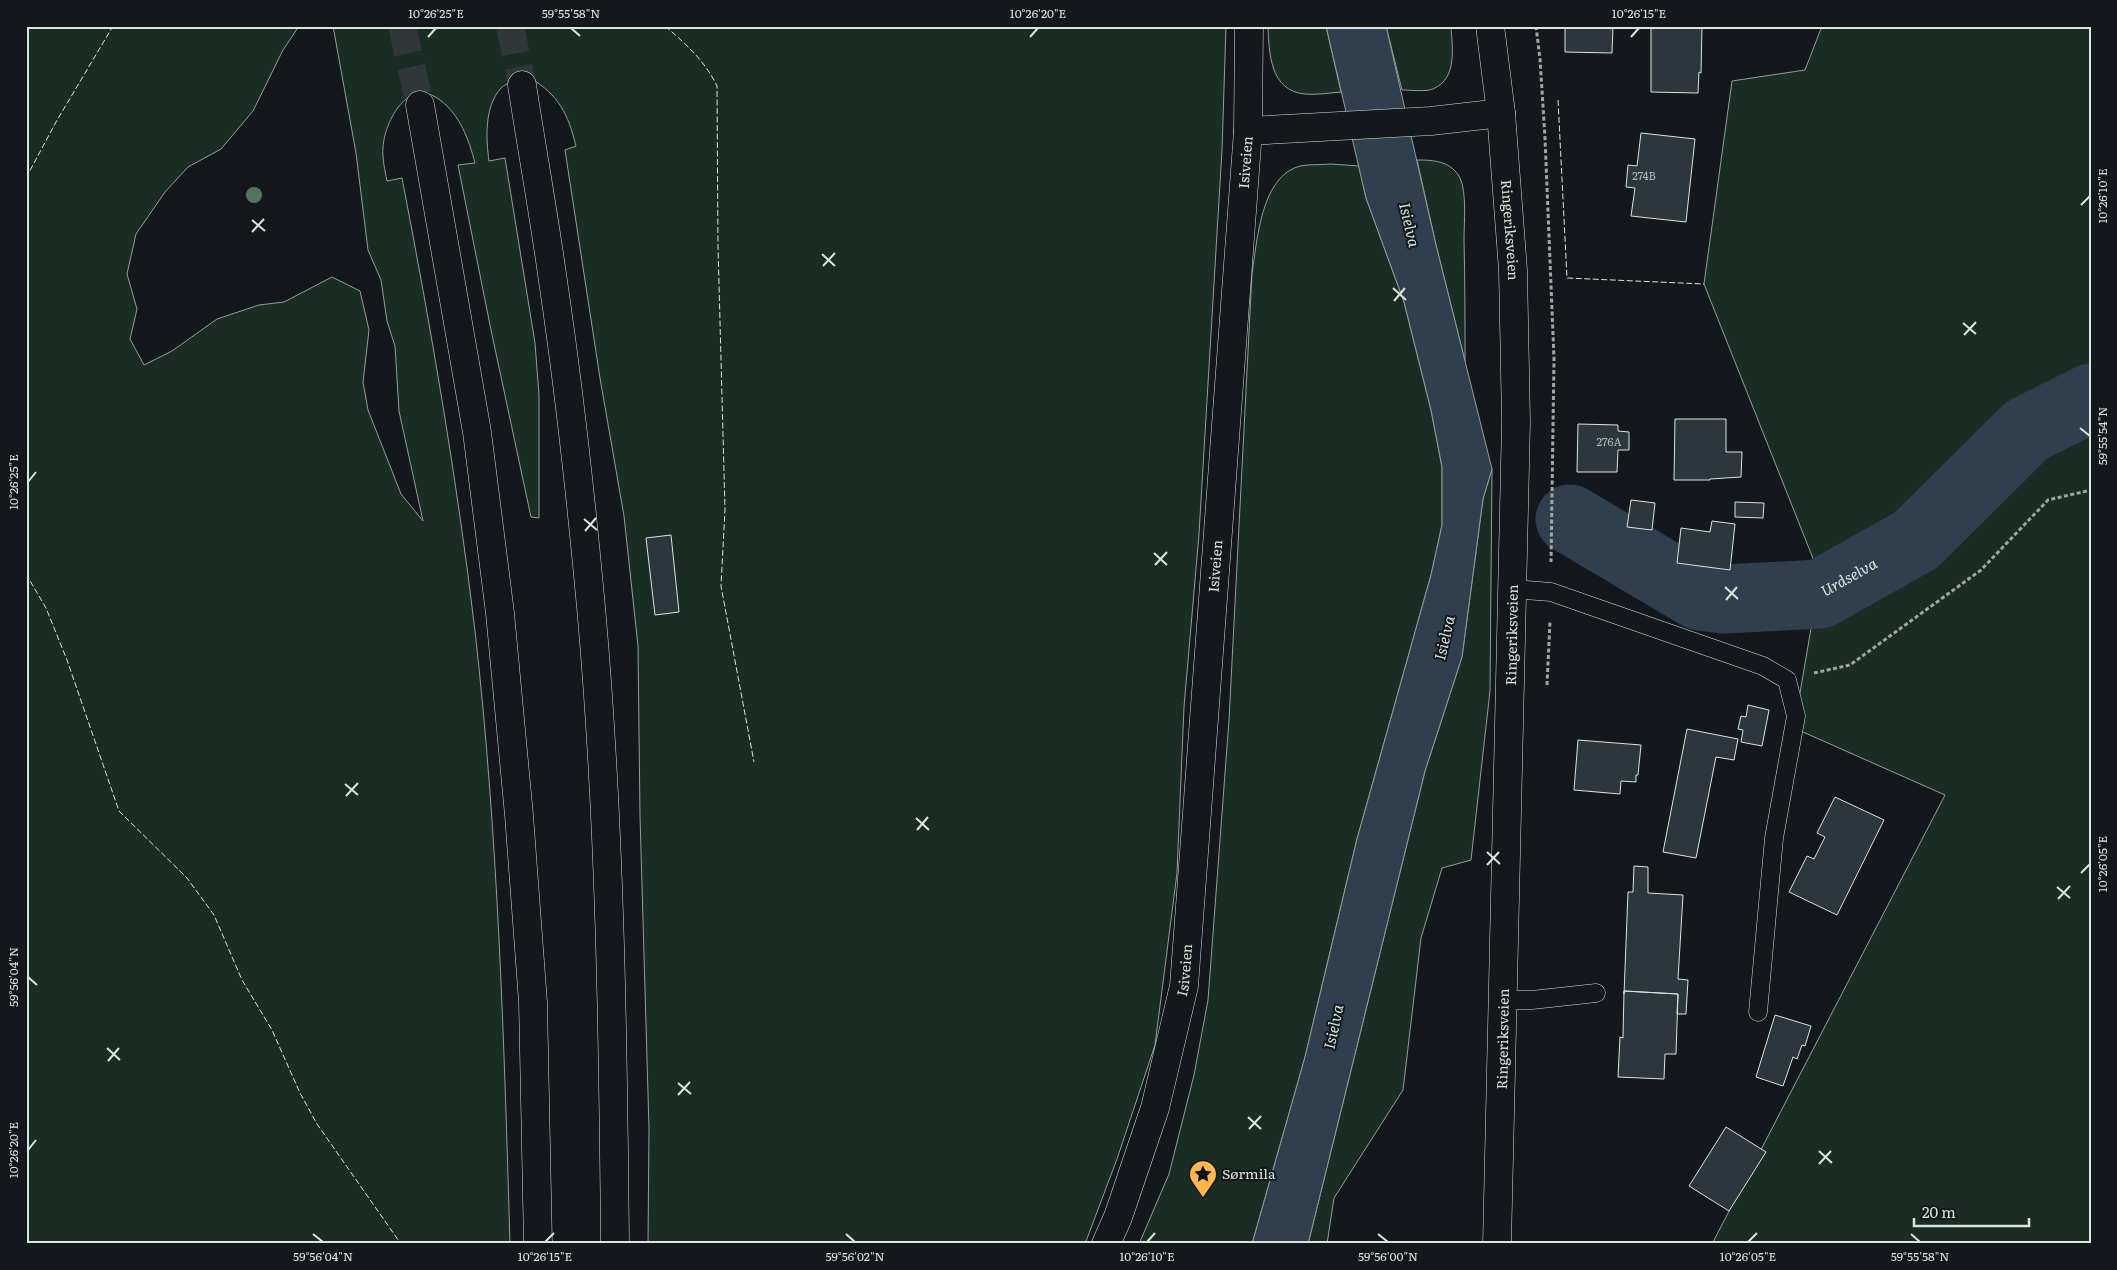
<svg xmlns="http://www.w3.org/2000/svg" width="2117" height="1270" font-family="Literata,serif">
	<rect width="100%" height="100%" fill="#14181c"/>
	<path fill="#1a2d24" stroke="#939e99" d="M26,26H299L283,50L253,111L221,149L188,167L165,192L136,234L127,274L137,309L130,339L144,365L172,351L217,319L259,305L284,302L332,277L360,291L369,330L363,382L368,410L401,494L423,521L399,411L395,346L387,321L381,280L368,250L356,153L333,26H1226L1222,150L1199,534L1184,707L1177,873L1155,1045L1117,1159L1085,1244H648L649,1128L640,816L638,646L624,516L600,378L565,150L576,146C568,114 559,95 530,78C521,80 508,81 501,88C484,107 486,139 489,161L505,158L535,343L539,395V518L531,517L491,330L458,165L475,163C469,140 460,115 440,100C408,76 385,121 383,147C382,159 385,170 387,181L402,178C431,328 457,479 475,631C498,834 504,1039 510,1244H26Z
		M1268,26H1326L1341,92C1329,93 1317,95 1305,94C1270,91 1269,53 1268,26Z
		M1386,26H1451C1452,48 1458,78 1433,89C1425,92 1411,90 1402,90Z
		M1822,26H2091V1244H1712L1945,795L1794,728L1820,576L1704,284L1732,81L1805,70Z
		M1417,160C1434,160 1451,161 1460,178C1467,193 1464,223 1464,239C1465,280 1465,320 1465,361L1436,245Z
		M1331,164L1359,166L1366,198L1404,302L1431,410L1442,467V525L1431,575L1357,839L1305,1057L1252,1244H1139L1169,1174L1194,1075L1208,1000L1229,720L1252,274C1257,241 1261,176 1300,166C1310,164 1321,165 1331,164Z
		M1492,469L1490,691L1471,860L1442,868L1421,938L1403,1090L1334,1198L1327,1244H1308L1425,771L1462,657L1483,499Z"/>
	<path fill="#2f3f4d" stroke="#939e99" d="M1326,26H1386L1436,245L1492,469L1483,499L1462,657L1425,771L1308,1244H1252L1305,1057L1357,839L1431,575L1442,525V467L1431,410L1404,302L1366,198Z"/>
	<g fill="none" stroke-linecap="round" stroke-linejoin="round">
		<path stroke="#2f3f4d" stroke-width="69" id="s1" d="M1570,519L1700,596L1724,599L1820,594L1916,540L2027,430L2091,398"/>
	</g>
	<path fill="#2c363c" stroke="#d8e6dc" d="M1565,26H1613L1612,53L1565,52Z
		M1651,26H1702L1701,73L1699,72L1698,93L1651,92Z
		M1641,133L1695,139L1686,222L1631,216L1635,188L1626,187L1628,165L1637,166Z
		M1675,419H1726V452H1742L1741,477L1710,479V480H1674Z
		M1578,424L1618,425V431L1629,432V450H1618L1617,472H1577Z
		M1631,500L1655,503L1652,530L1627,527Z
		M1735,502L1764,503L1763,518L1735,517Z
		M1712,521L1735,524L1730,570L1677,563L1681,528L1710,532Z
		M671,535L679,612L655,615L646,538Z
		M1748,705L1769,710L1762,746L1741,742L1743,730L1738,729L1741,716L1746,717Z
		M1687,729L1738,739L1734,760L1716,757L1696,858L1663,852Z
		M1578,740L1641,745L1638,775H1636V782L1621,781L1620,794L1574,790Z
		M1835,797L1884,820L1837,915L1789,892L1807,856L1814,859L1825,837L1817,833Z
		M1634,866L1648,867V893L1683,895L1678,979L1688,980L1686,1014H1677L1678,994L1624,991V994L1628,892H1633Z
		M1624,991L1678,994L1676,1054H1665L1664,1079L1618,1077L1620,1037L1623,1038Z
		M1775,1015L1811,1026L1805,1046L1802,1045L1797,1059L1793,1057L1783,1086L1756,1077Z
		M1726,1127L1766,1152L1729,1211L1689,1186Z"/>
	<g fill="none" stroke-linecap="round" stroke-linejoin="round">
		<path stroke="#313739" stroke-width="28" stroke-dasharray="28 14" stroke-linecap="butt" d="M402,26L420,105
			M510,26L522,85"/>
		<g stroke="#d8e6dc" stroke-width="19">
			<path id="service" d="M1513,589L1551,592L1763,666L1787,680L1796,716L1774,838L1758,1012
				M1504,1000H1532L1596,993"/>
		</g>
		<g stroke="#d8e6dc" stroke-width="29">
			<g id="minor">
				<path d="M1248,131L1431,121L1501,113"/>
				<path id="s2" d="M1106,1244L1118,1217L1155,1108L1184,986L1248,131L1249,26"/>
			</g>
		</g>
		<g stroke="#d8e6dc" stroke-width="29">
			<g id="primary">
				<path id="s3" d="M1490,26L1501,113L1513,270L1516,422L1497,1244"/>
			</g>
		</g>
		<g stroke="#d8e6dc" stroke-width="29">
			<path id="motorway" d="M522,85C532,150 544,216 553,281C569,389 581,498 591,607C610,819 613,1031 615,1244
				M420,105L477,432L500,613L519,815L533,1002L538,1244"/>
		</g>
		<path stroke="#9da8a2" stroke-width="3" stroke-dasharray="4 2.5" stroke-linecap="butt" d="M1536,26L1540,59L1545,138L1554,359L1551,562
			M1814,673L1850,665L1981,570L2048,500L2091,490
			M1547,685L1550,621"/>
		<use href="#service" stroke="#14181c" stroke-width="18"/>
		<use href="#minor" stroke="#14181c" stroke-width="28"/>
		<use href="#primary" stroke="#14181c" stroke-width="28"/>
		<use href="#motorway" stroke="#14181c" stroke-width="28"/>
		<path stroke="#d8e6dc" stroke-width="1" stroke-dasharray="6 2.5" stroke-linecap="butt" d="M665,26C686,44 705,61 717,86L718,246L725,510L721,586L754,762
			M1558,100L1567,278L1704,284
			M26,178L56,122L113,26
			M26,574L46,608L67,660L119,811L187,878L214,915L242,980L272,1030L300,1093L317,1124L401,1244"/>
	</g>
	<circle fill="#55745f" cx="254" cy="195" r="8"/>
	<path fill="none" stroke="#d8e6dc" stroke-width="2" d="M571,28L580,36M428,37L436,28M1030,37L1038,28M1631,37L1639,28M2081,205L2090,196M252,220L265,231M252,232L264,219M822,254L835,266M823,266L835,253M1393,288L1406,300M1394,301L1405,288M1963,323L1976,334M1964,335L1976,322M2080,428L2090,436M28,482L36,472M584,519L597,530M585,531L596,518M1154,553L1167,565M1155,565L1167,552M1725,587L1738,599M1726,600L1737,587M345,784L358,795M346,796L358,783M916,818L929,830M917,830L928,817M1487,852L1500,864M1487,865L1499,852M2081,873L2090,864M2057,887L2070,898M2058,899L2070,886M28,977L37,985M107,1048L120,1060M108,1061L119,1048M678,1083L691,1094M678,1095L690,1082M1248,1117L1261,1129M1249,1129L1261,1116M28,1150L36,1140M1819,1151L1832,1163M1819,1164L1831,1151M313,1234L323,1242M846,1234L855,1242M1378,1234L1388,1242M1911,1234L1920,1242M545,1242L554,1233M1147,1242L1155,1233M1748,1242L1757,1233"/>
	<defs>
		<g id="sight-pin" transform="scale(1.4375)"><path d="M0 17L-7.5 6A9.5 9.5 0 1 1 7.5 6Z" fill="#ffb74d" stroke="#14181c"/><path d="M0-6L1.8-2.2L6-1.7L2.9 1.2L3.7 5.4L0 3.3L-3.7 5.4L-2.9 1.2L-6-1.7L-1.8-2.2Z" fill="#111"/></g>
	</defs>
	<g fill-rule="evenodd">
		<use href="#sight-pin" x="1203" y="1174"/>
	</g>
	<g text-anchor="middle" stroke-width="4" stroke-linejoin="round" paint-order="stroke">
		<g font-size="11" fill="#adbab4">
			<text x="1644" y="180">274B</text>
			<text x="1609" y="446">276A</text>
		</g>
		<g font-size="14" fill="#d8e6dc" stroke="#14181c">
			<text dy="5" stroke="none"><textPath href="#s2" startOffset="1096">Isiveien</textPath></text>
			<text dy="5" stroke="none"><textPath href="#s3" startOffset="205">Ringeriksveien</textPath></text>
			<text dy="5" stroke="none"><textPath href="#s2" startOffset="691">Isiveien</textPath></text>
			<text transform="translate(1512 635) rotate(-89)" y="5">Ringeriksveien</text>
			<text dy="5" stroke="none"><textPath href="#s2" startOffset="286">Isiveien</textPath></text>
			<text transform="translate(1503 1039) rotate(-89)" y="5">Ringeriksveien</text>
		</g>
		<g font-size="14" fill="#d8e6dc" stroke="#14181c" text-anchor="start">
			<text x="1222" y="1179">Sørmila</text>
		</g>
		<g font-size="15" font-style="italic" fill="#d8e6dc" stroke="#14181c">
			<text transform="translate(1409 225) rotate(77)" y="5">Isielva</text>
			<text dy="5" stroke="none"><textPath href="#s1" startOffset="305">Urdselva</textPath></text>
			<text transform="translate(1445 638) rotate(-77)" y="5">Isielva</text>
			<text transform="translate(1334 1027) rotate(-78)" y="5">Isielva</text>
		</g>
	</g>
	<rect width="2117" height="1270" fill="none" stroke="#14181c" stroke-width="55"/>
	<path d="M1914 1218v8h115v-8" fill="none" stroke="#d8e6dc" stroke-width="2.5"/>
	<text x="1922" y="1218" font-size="15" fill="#d8e6dc" stroke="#14181c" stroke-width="4" paint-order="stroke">20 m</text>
	<rect x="28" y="28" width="2062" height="1214" fill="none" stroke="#d8e6dc" stroke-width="2"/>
	<g font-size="12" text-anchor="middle" fill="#d8e6dc">
		<text x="436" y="18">10°26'25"E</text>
		<text x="571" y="18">59°55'58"N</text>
		<text x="1038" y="18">10°26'20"E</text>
		<text x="1639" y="18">10°26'15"E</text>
		<text transform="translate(2103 196) rotate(-90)" y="4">10°26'10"E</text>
		<text transform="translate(2103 436) rotate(-90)" y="4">59°55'54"N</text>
		<text transform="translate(14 482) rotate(-90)" y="4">10°26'25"E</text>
		<text transform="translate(2103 864) rotate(-90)" y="4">10°26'05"E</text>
		<text transform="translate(14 977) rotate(-90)" y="4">59°56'04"N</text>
		<text transform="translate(14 1150) rotate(-90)" y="4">10°26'20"E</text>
		<text x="323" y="1261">59°56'04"N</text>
		<text x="545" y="1261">10°26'15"E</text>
		<text x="855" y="1261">59°56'02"N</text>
		<text x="1147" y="1261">10°26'10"E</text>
		<text x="1388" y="1261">59°56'00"N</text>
		<text x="1748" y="1261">10°26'05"E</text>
		<text x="1920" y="1261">59°55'58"N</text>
	</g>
</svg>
